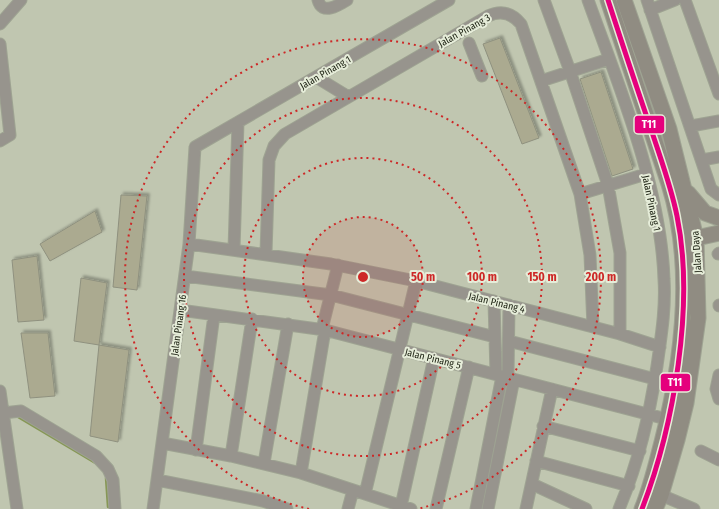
<svg xmlns="http://www.w3.org/2000/svg" width="719" height="509" font-family="'Fira Sans Condensed',sans-serif">
	<defs>
		<filter id="shadow"><feDropShadow dx="2.5" dy="-2.5" stdDeviation="1" flood-color="#0004"/></filter>
	</defs>
	<rect width="100%" height="100%" fill="#c0c6b0"/>
	<g fill="none" stroke-linecap="round" stroke-linejoin="round">
		<path stroke="#879756" stroke-width="2.5" d="M18,417L97,464
			M106,478L108,507"/>
	</g>
	<path fill="#abaa90" stroke="#8f917f" filter="url(#shadow)" d="M500,38L539,138L522,144L483,44Z
		M601,72L633,169L612,176L580,79Z
		M121,195L147,196L137,290L113,287Z
		M95,211L102,232L50,261L40,244Z
		M37,256L44,320L18,322L12,260Z
		M81,278L107,283L99,345L74,341Z
		M21,333H48L55,396L30,398Z
		M99,345L129,350L118,442L90,436Z"/>
	<g fill="none" stroke-linecap="round" stroke-linejoin="round">
		<g stroke="#9ea392" stroke-width="13">
			<path id="minor" d="M318,0C322,16 339,5 347,0
				M544,0L570,71L608,185L620,253V334
				M588,0C619,86 661,187 664,279C666,308 661,337 657,366C649,417 639,461 619,509
				M647,0L711,189L719,195
				M685,0L719,94
				M650,10L675,0
				M0,24L21,0
				M469,43L482,76
				M0,44L10,135L0,141
				M316,77L347,96
				M541,81L609,59
				M691,126L719,121
				M702,160L719,157
				M580,194L646,174
				M189,244L331,264L416,281L620,334L660,347
				M234,249L238,122
				M266,253L269,160L274,146L285,134L488,16C501,10 512,13 521,24L580,194L590,255L593,327
				M718,254L719,253
				M185,276L331,295L495,337
				M494,301L496,374
				M719,306V305
				M180,310L325,330L674,421
				M322,329L338,265
				M509,341L655,379
				M719,375L716,389L719,399
				M508,377L509,305
				M0,391L17,509
				M3,413L21,411L96,456L108,469L113,480L115,509
				M543,426L640,451
				M162,443L231,456L301,473L411,509
				M196,450L214,315
				M701,451L719,460
				M231,456L252,319
				M536,461L629,486
				M264,463L288,324
				M301,473L325,330
				M157,480L263,501L287,509
				M532,484L586,509
				M365,494L416,281
				M661,495L694,509
				M401,506L434,358
				M153,509L189,244L195,147L449,0
				M348,509L353,490
				M436,509L469,367
				M476,509L502,376
				M488,509L514,379
				M526,509L552,389"/>
		</g>
		<g stroke="#9ea392" stroke-width="17">
			<path id="major" d="M608,0L669,184C695,267 683,360 662,442C656,465 651,487 642,509
				M624,0L669,129L696,238L698,318L686,403L677,440L661,495L655,509
				M688,193L705,213L719,218
				M687,240L719,233"/>
		</g>
		<use href="#minor" stroke="#97948d" stroke-width="11"/>
		<use href="#major" stroke="#908c82" stroke-width="15"/>
		<g stroke="#e6edd9" stroke-width="8">
			<path id="bus-1" d="M608,0C622,43 636,86 651,129C660,157 671,186 677,216C695,304 674,426 642,509"/>
		</g>
		<use href="#bus-1" stroke="#e5007d" stroke-width="5"/>
	</g>
	<circle cx="363" cy="277" r="60" fill="#cd2827" fill-opacity=".12"/>
	<g fill="none" stroke="#cd2827" stroke-width="2" stroke-dasharray="2 4">
		<circle cx="363" cy="277" r="60"/>
		<circle cx="363" cy="277" r="119"/>
		<circle cx="363" cy="277" r="179"/>
		<path d="M309 509A238 238 0 1 1 417 509"/>
	</g>
	<g text-anchor="middle" stroke-width="4" stroke-linejoin="round" paint-order="stroke">
		<g font-size="10" fill="#1b2011" stroke="#e6edd9">
			<text transform="translate(464 30) rotate(-29)" y="4">Jalan Pinang 3</text>
			<text transform="translate(325 72) rotate(-30)" y="4">Jalan Pinang 1</text>
			<text transform="translate(652 203) rotate(78)" y="4">Jalan Pinang 1</text>
			<text transform="translate(696 252) rotate(-94)" y="4">Jalan Daya</text>
			<text transform="translate(497 302) rotate(14)" y="4">Jalan Pinang 4</text>
			<text transform="translate(178 325) rotate(-82)" y="4">Jalan Pinang 16</text>
			<text transform="translate(433 358) rotate(14)" y="4">Jalan Pinang 5</text>
		</g>
	</g>
	<circle cx="363" cy="277" r="6" fill="#cd2827" stroke="#e6edd9" stroke-width="2"/>
	<g font-size="12" text-anchor="middle" font-weight="bold" fill="#cd2827" stroke="#e6edd9" stroke-width="4" stroke-linejoin="round" paint-order="stroke">
		<text x="423" y="281">50 m</text>
		<text x="482" y="281">100 m</text>
		<text x="542" y="281">150 m</text>
		<text x="601" y="281">200 m</text>
	</g>
	<g stroke="#e6edd9" stroke-width="1.5">
		<rect x="634" y="115" width="31" height="19" rx="4" fill="#e5007d"/>
		<rect x="660" y="373" width="31" height="19" rx="4" fill="#e5007d"/>
	</g>
	<g font-size="11" text-anchor="middle" font-weight="bold" fill="#fff">
		<text x="649" y="128">T11</text>
		<text x="675" y="386">T11</text>
	</g>
</svg>
